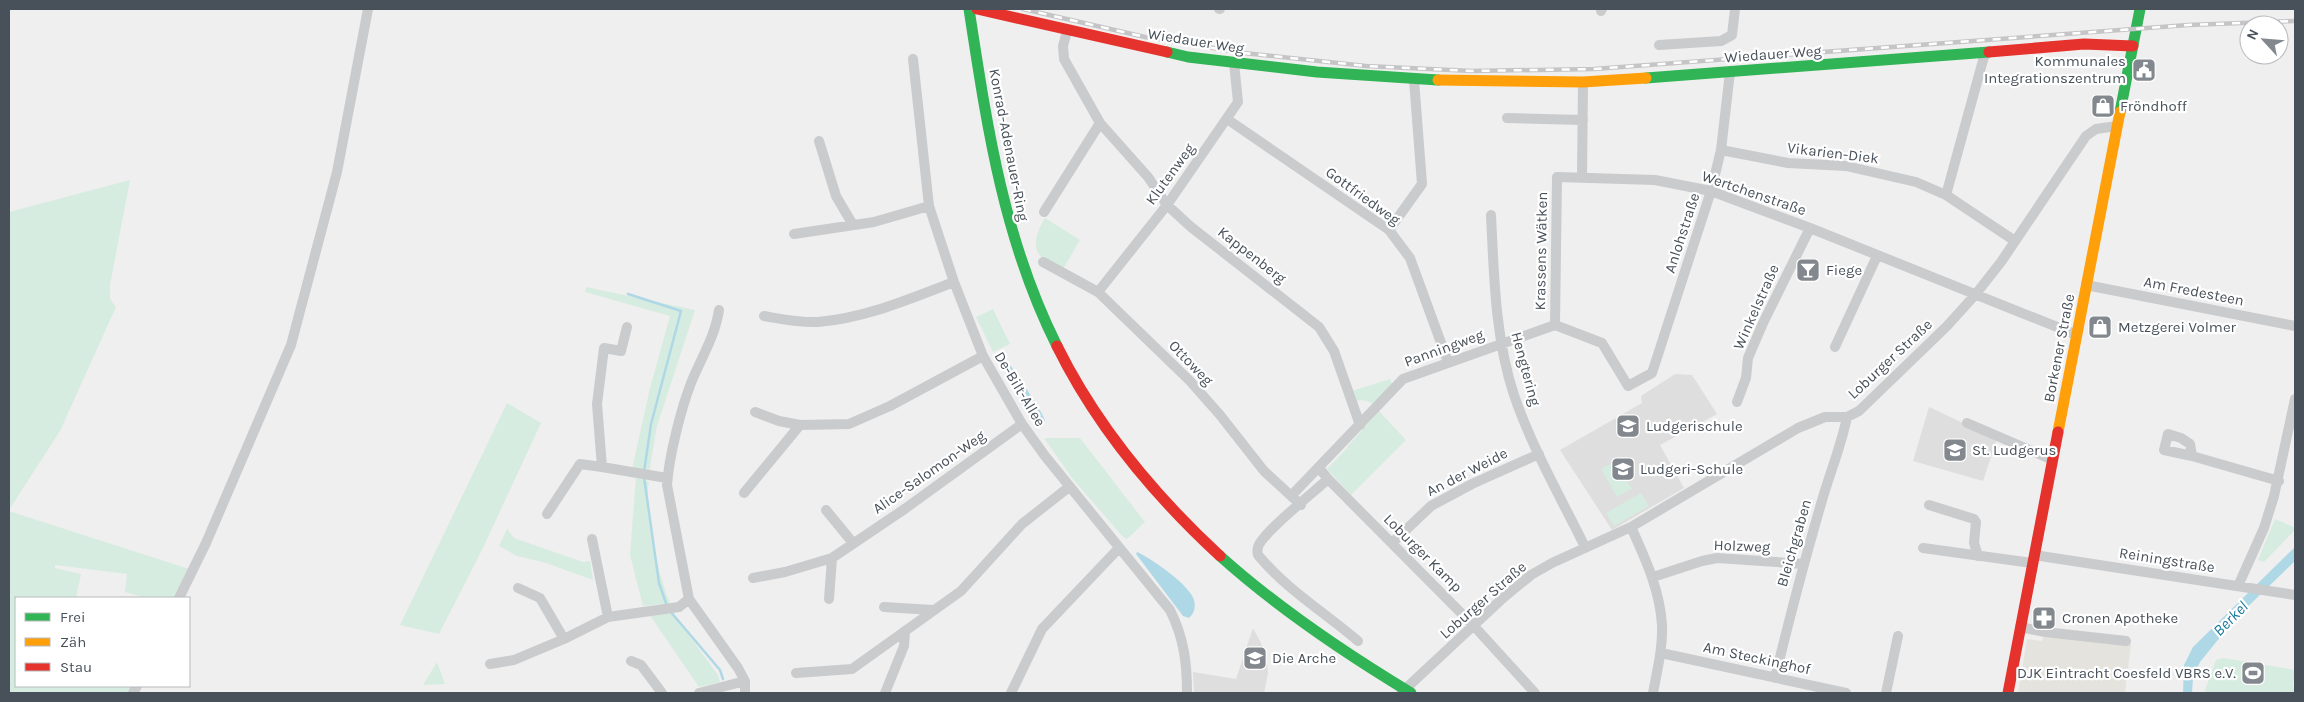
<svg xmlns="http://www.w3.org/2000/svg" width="2304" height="702" font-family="Karla,sans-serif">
	<rect width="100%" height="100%" fill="#f0efef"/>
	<path fill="#e5e3dd" d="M2043,637L2131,644L2125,693H2018L2027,639L2042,641Z"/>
	<path fill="#dedede" d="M1675,374L1692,375L1717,414L1660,445L1684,488L1612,530L1560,450L1642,403L1641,396Z
		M1929,407L1997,439L1983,481L1913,461Z
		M1253,628L1261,643L1267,663L1268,673L1264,693H1194L1193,672L1236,679Z"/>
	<path fill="#d6ece0" d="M130,180L110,285V299L116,307L60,431L9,510V212Z
		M1045,218L1080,240L1063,269C1057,266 1046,263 1042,258C1030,246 1038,229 1045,218Z
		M586,287L695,310L657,426L649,473L632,469L650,388L670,316L585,292Z
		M993,309L1010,344L993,352L976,317Z
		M1390,379L1393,386L1374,405C1369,401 1363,399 1356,401L1352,391Z
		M507,403L541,423L482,550L439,634L400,625Z
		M1379,411L1406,440L1351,495L1327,469L1347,448L1350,450L1347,447Z
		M1044,438H1080L1145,522L1127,539L1123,537L1072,478Z
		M1616,461L1632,489L1617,497L1601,469Z
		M636,477L649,482C643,513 658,573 670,603L643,606L630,555Z
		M1641,493L1649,506L1614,526L1606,513Z
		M9,511L189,569L173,598H146L125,592L127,574L55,565V568L81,574L76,598H16V686H132L129,693H9Z
		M2275,519L2294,527L2295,530L2264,562L2258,560Z
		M507,529L514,538L583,562L590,561L593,580L546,563L517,556L499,546Z
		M671,611L718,675L720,682L699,687L649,614Z
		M2223,658L2295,670L2293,686L2295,687V693H2204L2216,660Z
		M437,662L445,684L423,685Z"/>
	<path fill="#afd8e6" d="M1004,361H1007C1014,370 1045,415 1045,421L1041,427L1038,426L1002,364Z
		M2295,547V561L2234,620L2200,662L2193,678L2192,693H2183L2184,665L2193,647Z
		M1137,552C1151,558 1191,586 1194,600C1196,608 1194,613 1189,618L1183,616L1136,554Z"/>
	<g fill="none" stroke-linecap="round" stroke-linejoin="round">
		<path stroke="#afd8e6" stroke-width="2.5" d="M628,294L681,311L651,424L644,472
			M644,477L659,583L667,606
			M670,611L720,670L723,679"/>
		<path stroke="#cacbcd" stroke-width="10" d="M1219,9H1220
			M1601,11L1602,9
			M1067,31L1063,46L1064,59L1100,123L1148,177L1167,205L1191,227L1319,327L1334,351L1360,425
			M1659,45L1721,41L1732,35L1735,9
			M913,59L929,206L954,282L983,356L1022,424L1045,456L1170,610C1184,638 1187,663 1187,693
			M1507,118L1583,120
			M1227,119L1389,230L1410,258L1448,362
			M819,141L836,196L853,225
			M1721,150L1788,163L1846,166L1916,182L1946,195L2015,241
			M1582,177L1583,82
			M1946,195L1985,53
			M1044,212L1100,123
			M1491,215C1494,275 1495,338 1514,395C1532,448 1561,498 1585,547
			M1389,230L1422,184L1414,80
			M794,234L874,222L929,206
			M1043,262L1098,292L1190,381L1220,415L1264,471L1301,505
			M2086,285L2295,326
			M1098,292L1167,205L1238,102L1234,63
			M719,310C715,337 701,358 691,383C681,409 669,456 667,485L689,599L738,668L745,681V693
			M764,316C782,319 800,323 818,322C866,318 909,299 954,282
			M1555,325L1557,177L1655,180L1711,191L1810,228L2077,335
			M1555,325L1602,343L1628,386L1652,373L1711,191L1721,150L1730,72
			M627,327L621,351L604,348L597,404L602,467L667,478
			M1835,347L1877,256
			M1737,402L1746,378L1748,358L1763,323L1810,228
			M755,412L779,421L800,425L849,424L890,406L983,356
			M1967,423L2053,460
			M2192,456L2164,450L2168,434L2181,438L2190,444L2192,456L2279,481
			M1319,468L1328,479C1314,492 1262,533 1258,547C1257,551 1257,552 1258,555C1286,589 1324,612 1358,641
			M1328,479L1474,626L1535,693
			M744,493L800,425
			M1291,496L1403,379L1555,325
			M1929,505L1974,519L1976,522L1974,543L1978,556
			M826,510L853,543
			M547,514L580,464L602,467
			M1631,527C1645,558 1660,590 1662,625C1663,648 1657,671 1653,693
			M592,539L608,617
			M1392,543L1431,506L1472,484L1539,454
			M1923,548L2032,563
			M2034,555L2295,595
			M1653,577L1702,561L1717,558L1804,564
			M753,578L785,572L832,558L906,508L1022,424
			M2238,586L2264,528L2274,496L2295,399
			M518,588L540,598L564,639
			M179,598L206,543L291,345L337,172L368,9
			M829,599L832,558
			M884,607L933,610
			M2020,627L2045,632L2126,641
			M1661,653L1846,693
			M631,661L641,665L662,693
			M490,664L514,660L564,639L608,617L679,607L689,599
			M796,673L852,669L961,591L1022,524L1069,487
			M1775,678C1789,620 1804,562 1821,504C1829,475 1841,447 1847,417
			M133,693L137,686
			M699,693L745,681
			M885,693L904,646L905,632
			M1011,693L1042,629L1119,548
			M1401,693L1504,597L1531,575L1552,563L1631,527L1798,428L1825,417H1847L1859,411L1947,326L1975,295L2001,262L2086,136L2096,129L2117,126
			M1886,693L1898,636"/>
		<path stroke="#30b455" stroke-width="11" d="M969,9C987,126 1003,238 1057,346
			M1167,52L1188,57L1317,72L1438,80
			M1646,78L1989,52
			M2120,112L2140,9
			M1220,556C1279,609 1343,652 1411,693"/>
		<path stroke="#ff9f0a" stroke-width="11" d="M1438,80L1583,82L1646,78
			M2058,432L2120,112"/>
		<path stroke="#e5322d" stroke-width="11" d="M977,9L1167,52
			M1989,52L2084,44L2133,46
			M1057,346C1096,425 1155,496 1220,556
			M2008,693L2058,432"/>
		<g stroke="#c5c5c7" stroke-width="4.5">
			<path id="rail" d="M1023,9L1145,37L1244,53L1366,66L1472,71L1594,69L2188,25L2295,21"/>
		</g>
		<use href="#rail" stroke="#fff" stroke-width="2.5" stroke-dasharray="8" stroke-linecap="butt"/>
	</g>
	<defs>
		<g id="civic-square" transform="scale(1.25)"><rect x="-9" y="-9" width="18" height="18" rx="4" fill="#83888e" stroke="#fff"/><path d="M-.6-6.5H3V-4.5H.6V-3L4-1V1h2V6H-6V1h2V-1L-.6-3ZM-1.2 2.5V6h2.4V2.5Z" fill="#fff"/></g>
		<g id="shop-square" transform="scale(1.25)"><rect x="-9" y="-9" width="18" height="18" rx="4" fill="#83888e" stroke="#fff"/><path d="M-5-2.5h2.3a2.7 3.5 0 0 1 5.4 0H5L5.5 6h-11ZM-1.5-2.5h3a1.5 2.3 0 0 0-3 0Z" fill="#fff"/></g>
		<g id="bar-square" transform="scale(1.25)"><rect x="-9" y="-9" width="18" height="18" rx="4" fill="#83888e" stroke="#fff"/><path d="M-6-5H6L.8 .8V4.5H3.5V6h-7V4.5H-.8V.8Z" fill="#fff"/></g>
		<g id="school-square" transform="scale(1.25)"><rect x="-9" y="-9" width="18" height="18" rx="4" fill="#83888e" stroke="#fff"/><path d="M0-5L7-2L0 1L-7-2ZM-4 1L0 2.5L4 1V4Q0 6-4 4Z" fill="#fff"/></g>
		<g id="pharmacy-square" transform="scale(1.25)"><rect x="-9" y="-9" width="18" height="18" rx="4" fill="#83888e" stroke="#fff"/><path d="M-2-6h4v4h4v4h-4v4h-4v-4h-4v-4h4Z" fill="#fff"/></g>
		<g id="stadium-square" transform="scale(1.25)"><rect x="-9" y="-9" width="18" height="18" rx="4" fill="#83888e" stroke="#fff"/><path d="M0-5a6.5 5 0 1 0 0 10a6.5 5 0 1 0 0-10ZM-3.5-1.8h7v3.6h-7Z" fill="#fff"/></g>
	</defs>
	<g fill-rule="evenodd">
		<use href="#civic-square" x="2144" y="70"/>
		<use href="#shop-square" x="2103" y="106"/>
		<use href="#bar-square" x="1808" y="270"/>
		<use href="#shop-square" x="2100" y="327"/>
		<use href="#school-square" x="1628" y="426"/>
		<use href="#school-square" x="1955" y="450"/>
		<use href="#school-square" x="1623" y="469"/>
		<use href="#pharmacy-square" x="2044" y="618"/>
		<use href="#school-square" x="1255" y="658"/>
		<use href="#stadium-square" x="2253" y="673"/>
	</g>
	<g text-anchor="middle" stroke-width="4.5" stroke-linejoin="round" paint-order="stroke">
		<g font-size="15" fill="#48515a" stroke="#fff">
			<text transform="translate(1196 41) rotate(9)" y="5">Wiedauer Weg</text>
			<text transform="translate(1773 54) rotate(-4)" y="5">Wiedauer Weg</text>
			<text transform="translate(1009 145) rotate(79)" y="5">Konrad-Adenauer-Ring</text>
			<text transform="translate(1833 153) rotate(7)" y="5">Vikarien-Diek</text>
			<text transform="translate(1170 174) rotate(-54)" y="5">Klutenweg</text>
			<text transform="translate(1754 193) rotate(19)" y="5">Wertchenstraße</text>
			<text transform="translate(1363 196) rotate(36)" y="5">Gottfriedweg</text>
			<text transform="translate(1682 233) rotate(-72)" y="5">Anlohstraße</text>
			<text transform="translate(1541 251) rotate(-89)" y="5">Krassens Wätken</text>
			<text transform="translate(1252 255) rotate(38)" y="5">Kappenberg</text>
			<text transform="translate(2194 291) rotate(11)" y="5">Am Fredesteen</text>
			<text transform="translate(1756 307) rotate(-66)" y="5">Winkelstraße</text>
			<text transform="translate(1444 348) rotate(-20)" y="5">Panningweg</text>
			<text transform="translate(2059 348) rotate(-79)" y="5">Borkener Straße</text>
			<text transform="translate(1890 359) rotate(-43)" y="5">Loburger Straße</text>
			<text transform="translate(1191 363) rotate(46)" y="5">Ottoweg</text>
			<text transform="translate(1526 369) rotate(75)" y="5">Hengtering</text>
			<text transform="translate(1020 389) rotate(59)" y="5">De-Bilt-Allee</text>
			<text transform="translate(929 472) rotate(-35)" y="5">Alice-Salomon-Weg</text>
			<text transform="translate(1467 472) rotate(-27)" y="5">An der Weide</text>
			<text transform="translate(1794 543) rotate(-74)" y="5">Bleichgraben</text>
			<text transform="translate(1742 546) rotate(2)" y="5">Holzweg</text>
			<text transform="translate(1423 553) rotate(45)" y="5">Loburger Kamp</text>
			<text transform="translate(2167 560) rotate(9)" y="5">Reiningstraße</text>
			<text transform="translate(1483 600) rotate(-41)" y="5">Loburger Straße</text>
			<text transform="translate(1757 658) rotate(12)" y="5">Am Steckinghof</text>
		</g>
		<g font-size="15" fill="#48515a" stroke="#fff" text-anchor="start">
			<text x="2126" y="66" text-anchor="end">Kommunales<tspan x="2126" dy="17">Integrationszentrum</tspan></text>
			<text x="2120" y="111">Fröndhoff</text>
			<text x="1826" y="275">Fiege</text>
			<text x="2118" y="332">Metzgerei Volmer</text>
			<text x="1646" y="431">Ludgerischule</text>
			<text x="1972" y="455">St. Ludgerus</text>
			<text x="1640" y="474">Ludgeri-Schule</text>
			<text x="2062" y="623">Cronen Apotheke</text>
			<text x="1272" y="663">Die Arche</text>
			<text x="2236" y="678" text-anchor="end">DJK Eintracht Coesfeld VBRS e.V.</text>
		</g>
		<g font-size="16" font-style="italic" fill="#1b7a9a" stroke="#fff">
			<text transform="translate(2230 618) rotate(-45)" y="6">Berkel</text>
		</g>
	</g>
	<rect width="2304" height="702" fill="none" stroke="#48515a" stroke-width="20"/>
	<rect x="15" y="597" width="175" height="90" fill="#ffffff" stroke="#b6b9bd"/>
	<rect x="25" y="613" width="25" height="8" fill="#30b455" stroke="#b6b9bd"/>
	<text x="60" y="622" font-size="15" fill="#48515a">Frei</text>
	<rect x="25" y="638" width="25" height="8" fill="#ff9f0a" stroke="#b6b9bd"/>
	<text x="60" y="647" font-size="15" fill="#48515a">Zäh</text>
	<rect x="25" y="663" width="25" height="8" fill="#e5322d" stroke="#b6b9bd"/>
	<text x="60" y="672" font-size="15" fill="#48515a">Stau</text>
	<g transform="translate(2264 40) rotate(296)"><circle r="24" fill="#ffffff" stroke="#b6b9bd"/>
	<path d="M0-4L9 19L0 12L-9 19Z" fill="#83888e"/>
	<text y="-8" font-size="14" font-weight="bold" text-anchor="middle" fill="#48515a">N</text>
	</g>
</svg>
